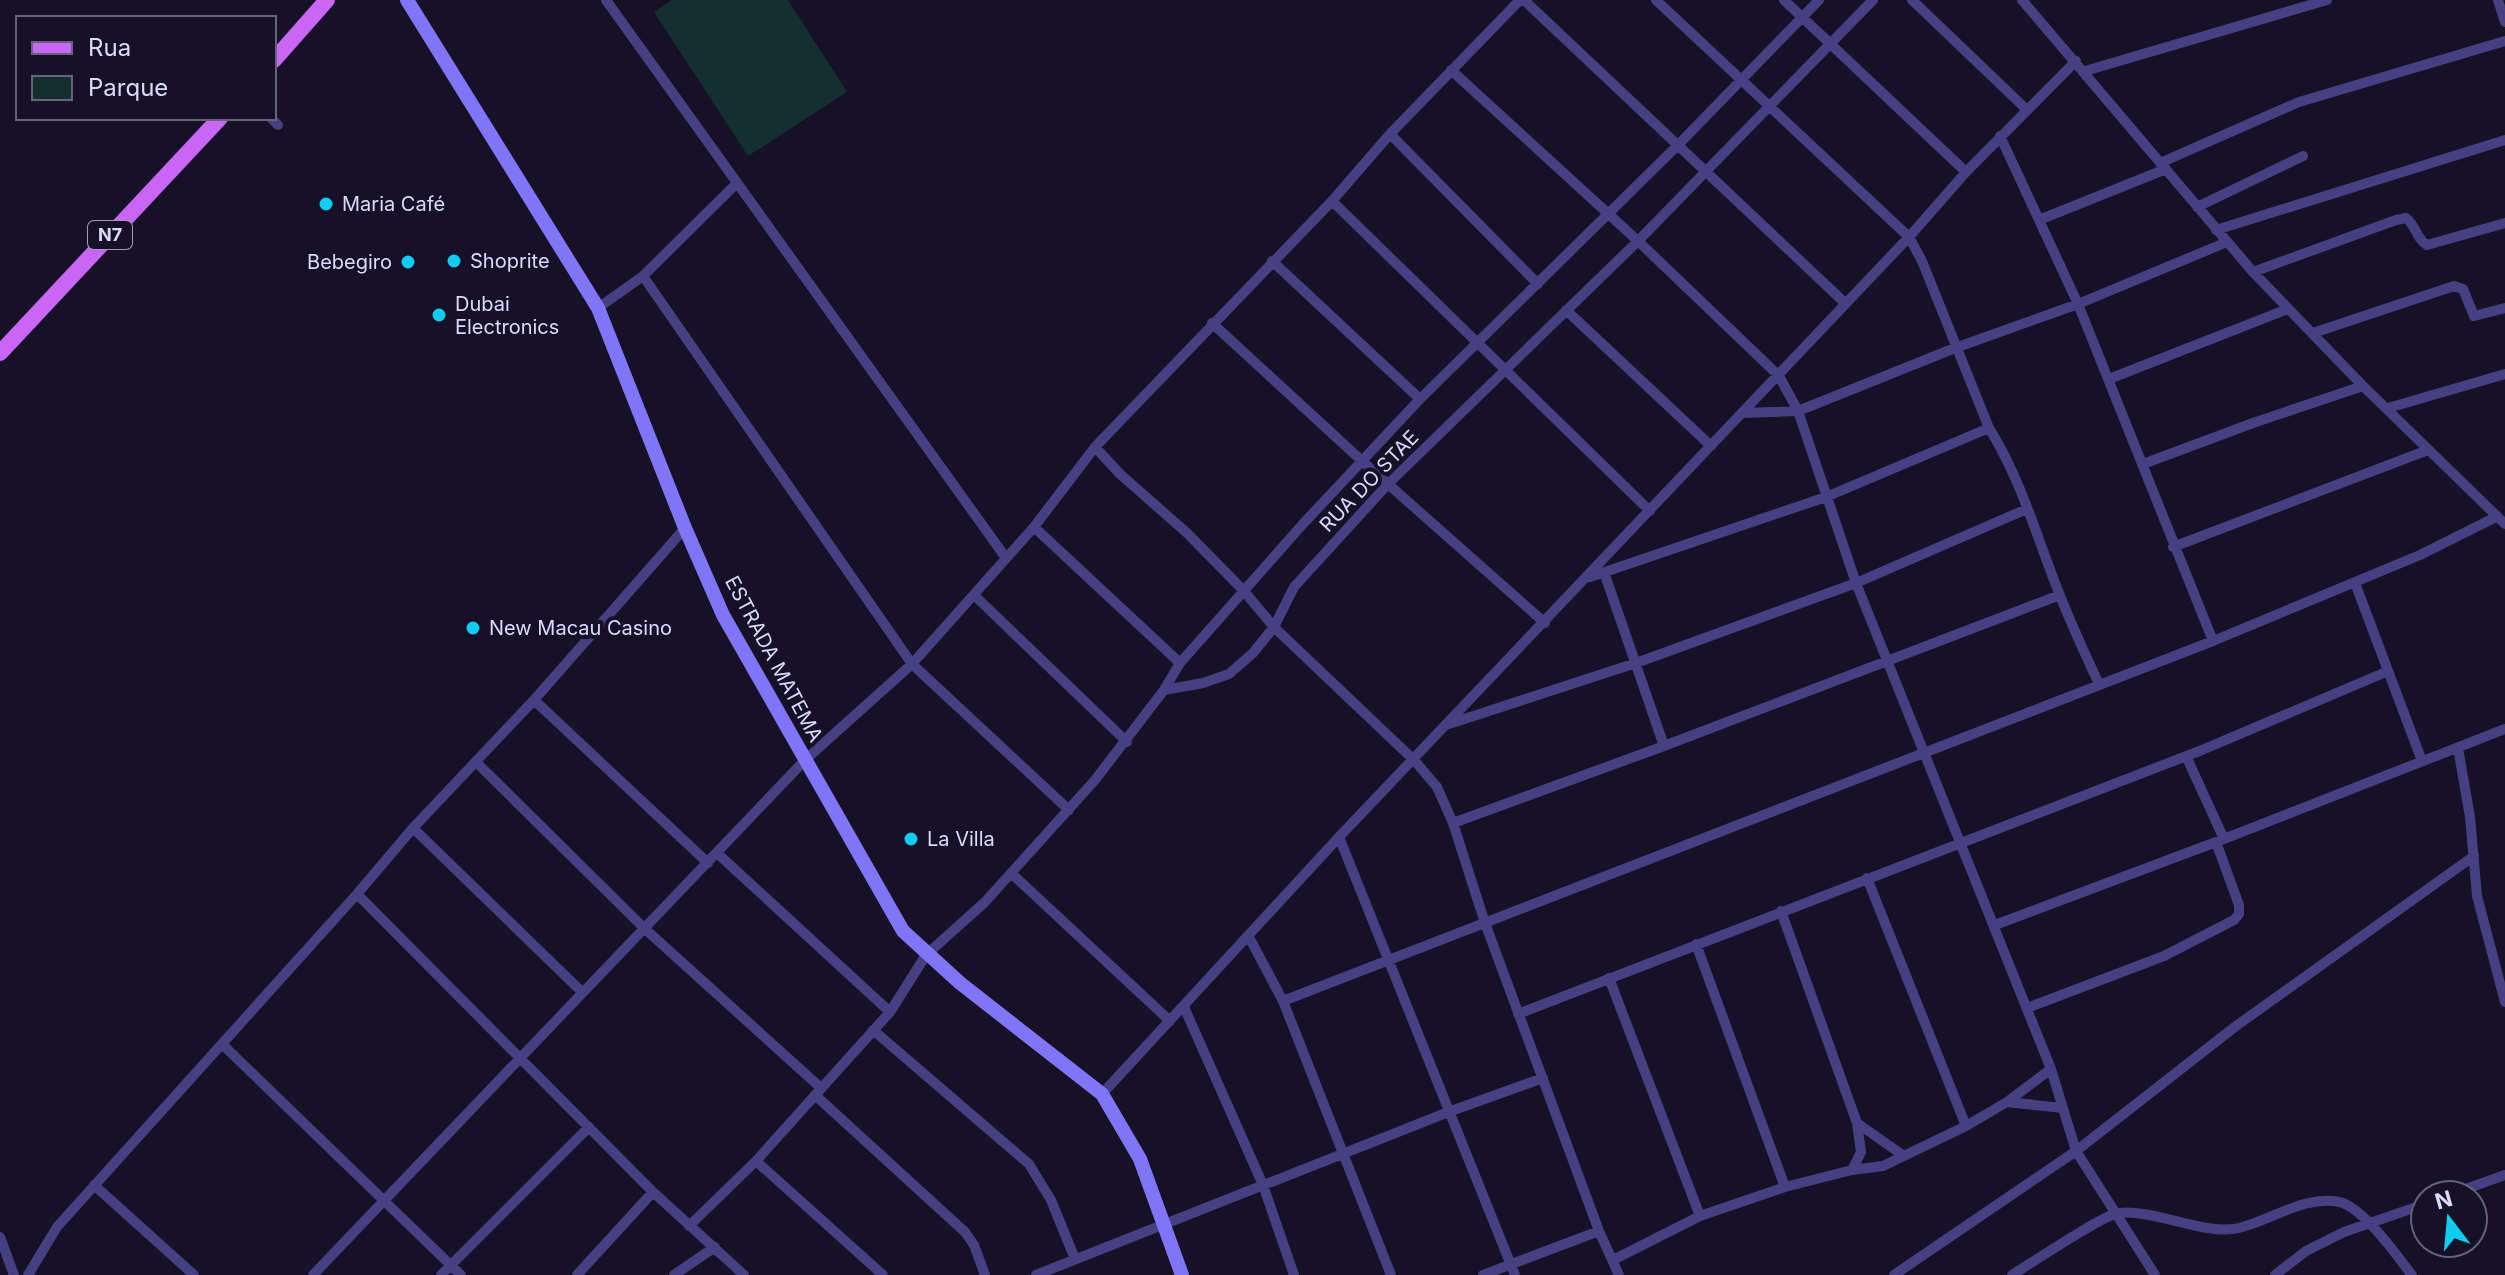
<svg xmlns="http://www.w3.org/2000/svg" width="2505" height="1275" font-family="Inter,sans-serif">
	<rect width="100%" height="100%" fill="#161126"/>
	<path fill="#142f2f" d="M672,0H788L847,92L748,156L654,12Z"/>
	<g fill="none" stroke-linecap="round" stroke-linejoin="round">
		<path stroke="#463f82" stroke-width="10" d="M606,0L1006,558
			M1524,0L1845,303
			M1656,0L1909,237L1922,261L1989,428C2021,479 2037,538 2059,593C2071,624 2085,654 2099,684
			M1784,0L1966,172
			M1912,0L2026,109
			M2022,0L2253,272L2363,386L2505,524
			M2498,0L2505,22
			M1451,70L1638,241L1779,376L1798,411L1856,583L2051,1069L2076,1151L2155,1275
			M2085,71L2327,0
			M271,118L278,125
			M1390,134L1538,284
			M2000,136L2078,304L2213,641
			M2160,163L2299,102L2505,41
			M1332,201L1650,511
			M2197,207L2303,156
			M2039,220L2166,169
			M2216,230L2505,140
			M1272,261L1420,399
			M2253,272L2396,220L2406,218C2416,225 2416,239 2427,245L2505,223
			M643,276L737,183
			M598,308L643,276L912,664L1069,810
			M1566,310L1711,446
			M1212,323L1362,461L1545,623
			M2313,333L2454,286L2463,289L2474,316L2505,308
			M2109,379L2288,309
			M2388,408L2505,374
			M1743,413L1798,411L1955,348L2078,304L2227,242
			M1095,447L1120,474L1187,533L1243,590L1274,627L1414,760L1437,787L1453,823L1485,923L1599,1231L1619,1275
			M2143,464L2253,423L2363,386
			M1034,527L1180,663
			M2173,547L2428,450
			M1604,572L1664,746
			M1590,577L1826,497L1989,428
			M2355,583L2422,761
			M974,595L1127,742
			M1164,690L1203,683L1229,674L1253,653L1274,627L1294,587L1388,484L1638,241L1873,0
			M534,700L708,863
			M1449,724L1636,663L1856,583L2027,509
			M2458,748L2470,817L2477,896L2505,1002
			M2186,756L2224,839
			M476,762L644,928L821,1088
			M1453,823L1664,746L2060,595
			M413,828L582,992
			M1339,837L1515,1275
			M717,853L890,1012
			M1011,873L1170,1021
			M1867,878L1966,1126
			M357,894L653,1192L744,1275
			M1781,911L1857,1123L1861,1152L1852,1170
			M1995,925L2216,842L2505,729
			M1249,937L1283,1001L1391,1275
			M1696,944L1785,1187
			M1609,978L1700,1216
			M1283,1001L2213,641L2420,555L2496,517
			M1184,1007L1263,1185L1294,1275
			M2027,1008L2164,956L2234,920L2239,914V905L2216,842
			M1518,1014L2202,750L2386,672
			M873,1030L1029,1164L1051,1200L1075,1259
			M222,1044L461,1275
			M1102,1094L1339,837L1909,237L1966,172L2076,61
			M815,1095L965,1232L974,1245L985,1275
			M2007,1102L2063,1108
			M1857,1123L1904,1156
			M756,1161L883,1275
			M94,1185L194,1275
			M2449,1195L2505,1175
			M689,1226L756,1161L890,1012L926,955L985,902L1095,780L1164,690L1180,663L1302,525L1420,399L1678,145L1819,0
			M0,1237L14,1275
			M1613,1260L1700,1216L1785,1187L1852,1170L1883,1166L1966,1126L2007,1102L2051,1069
			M28,1275L57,1227L357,894L413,828L534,700L685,528
			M313,1275L805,760L912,664L1034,527L1095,447L1332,201L1390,134L1520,0
			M441,1275L589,1127
			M577,1275L653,1192
			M674,1275L715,1247
			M1036,1275L1451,1111L1543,1078
			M1483,1275L1599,1231
			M1894,1275L2076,1151L2236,1026L2474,856
			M2012,1275C2030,1264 2103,1215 2118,1213C2156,1209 2204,1236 2239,1228C2272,1220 2305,1195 2339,1202C2362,1206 2397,1256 2412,1275
			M2275,1275L2306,1251L2344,1232L2425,1204"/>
		<path stroke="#8075f7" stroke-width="14" d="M407,0L598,308L685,528L723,615L903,931L960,983L1102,1094L1140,1159L1182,1275"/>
		<path stroke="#c966f6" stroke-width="16" d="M274,60L327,0
			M0,353L220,118"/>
	</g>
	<g fill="#10ccf0" stroke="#161126" stroke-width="3">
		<circle cx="326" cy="204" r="8"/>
		<circle cx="454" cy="261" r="8"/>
		<circle cx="408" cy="262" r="8"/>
		<circle cx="439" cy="315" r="8"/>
		<circle cx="473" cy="628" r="8"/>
		<circle cx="911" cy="839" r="8"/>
	</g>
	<g text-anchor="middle" stroke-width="8" stroke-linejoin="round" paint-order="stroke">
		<rect fill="#161126" stroke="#a29cbc" stroke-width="2" x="88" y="221" width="44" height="28" rx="6"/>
		<g font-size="18" font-weight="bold" fill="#ded8fd">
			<text x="110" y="241">N7</text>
		</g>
		<g font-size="20" fill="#ded8fd" stroke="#161126" text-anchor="start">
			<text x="342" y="211">Maria Café</text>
			<text x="470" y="268">Shoprite</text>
			<text x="392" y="269" text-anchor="end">Bebegiro</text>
			<text x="455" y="311">Dubai<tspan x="455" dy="23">Electronics</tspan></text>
			<text x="489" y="635">New Macau Casino</text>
			<text x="927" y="846">La Villa</text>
		</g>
		<g font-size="20" fill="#ded8fd" stroke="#161126">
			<text transform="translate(1369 481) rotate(-46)" y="7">RUA DO STAE</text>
			<text transform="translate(774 659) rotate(62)" y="7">ESTRADA MATEMA</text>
		</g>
	</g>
	<rect x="16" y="16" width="260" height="104" fill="#161126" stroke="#66617c" stroke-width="2"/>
	<rect x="32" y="42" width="40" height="12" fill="#c966f6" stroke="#66617c" stroke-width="2"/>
	<text x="88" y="56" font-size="24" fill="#ded8fd">Rua</text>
	<rect x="32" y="76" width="40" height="24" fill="#142f2f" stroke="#66617c" stroke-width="2"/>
	<text x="88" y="96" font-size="24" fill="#ded8fd">Parque</text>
	<g transform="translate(2449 1219) rotate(344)"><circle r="38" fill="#161126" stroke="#66617c" stroke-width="2"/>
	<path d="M0-6L14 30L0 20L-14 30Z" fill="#10ccf0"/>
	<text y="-12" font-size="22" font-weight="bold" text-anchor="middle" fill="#ded8fd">N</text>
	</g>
</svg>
